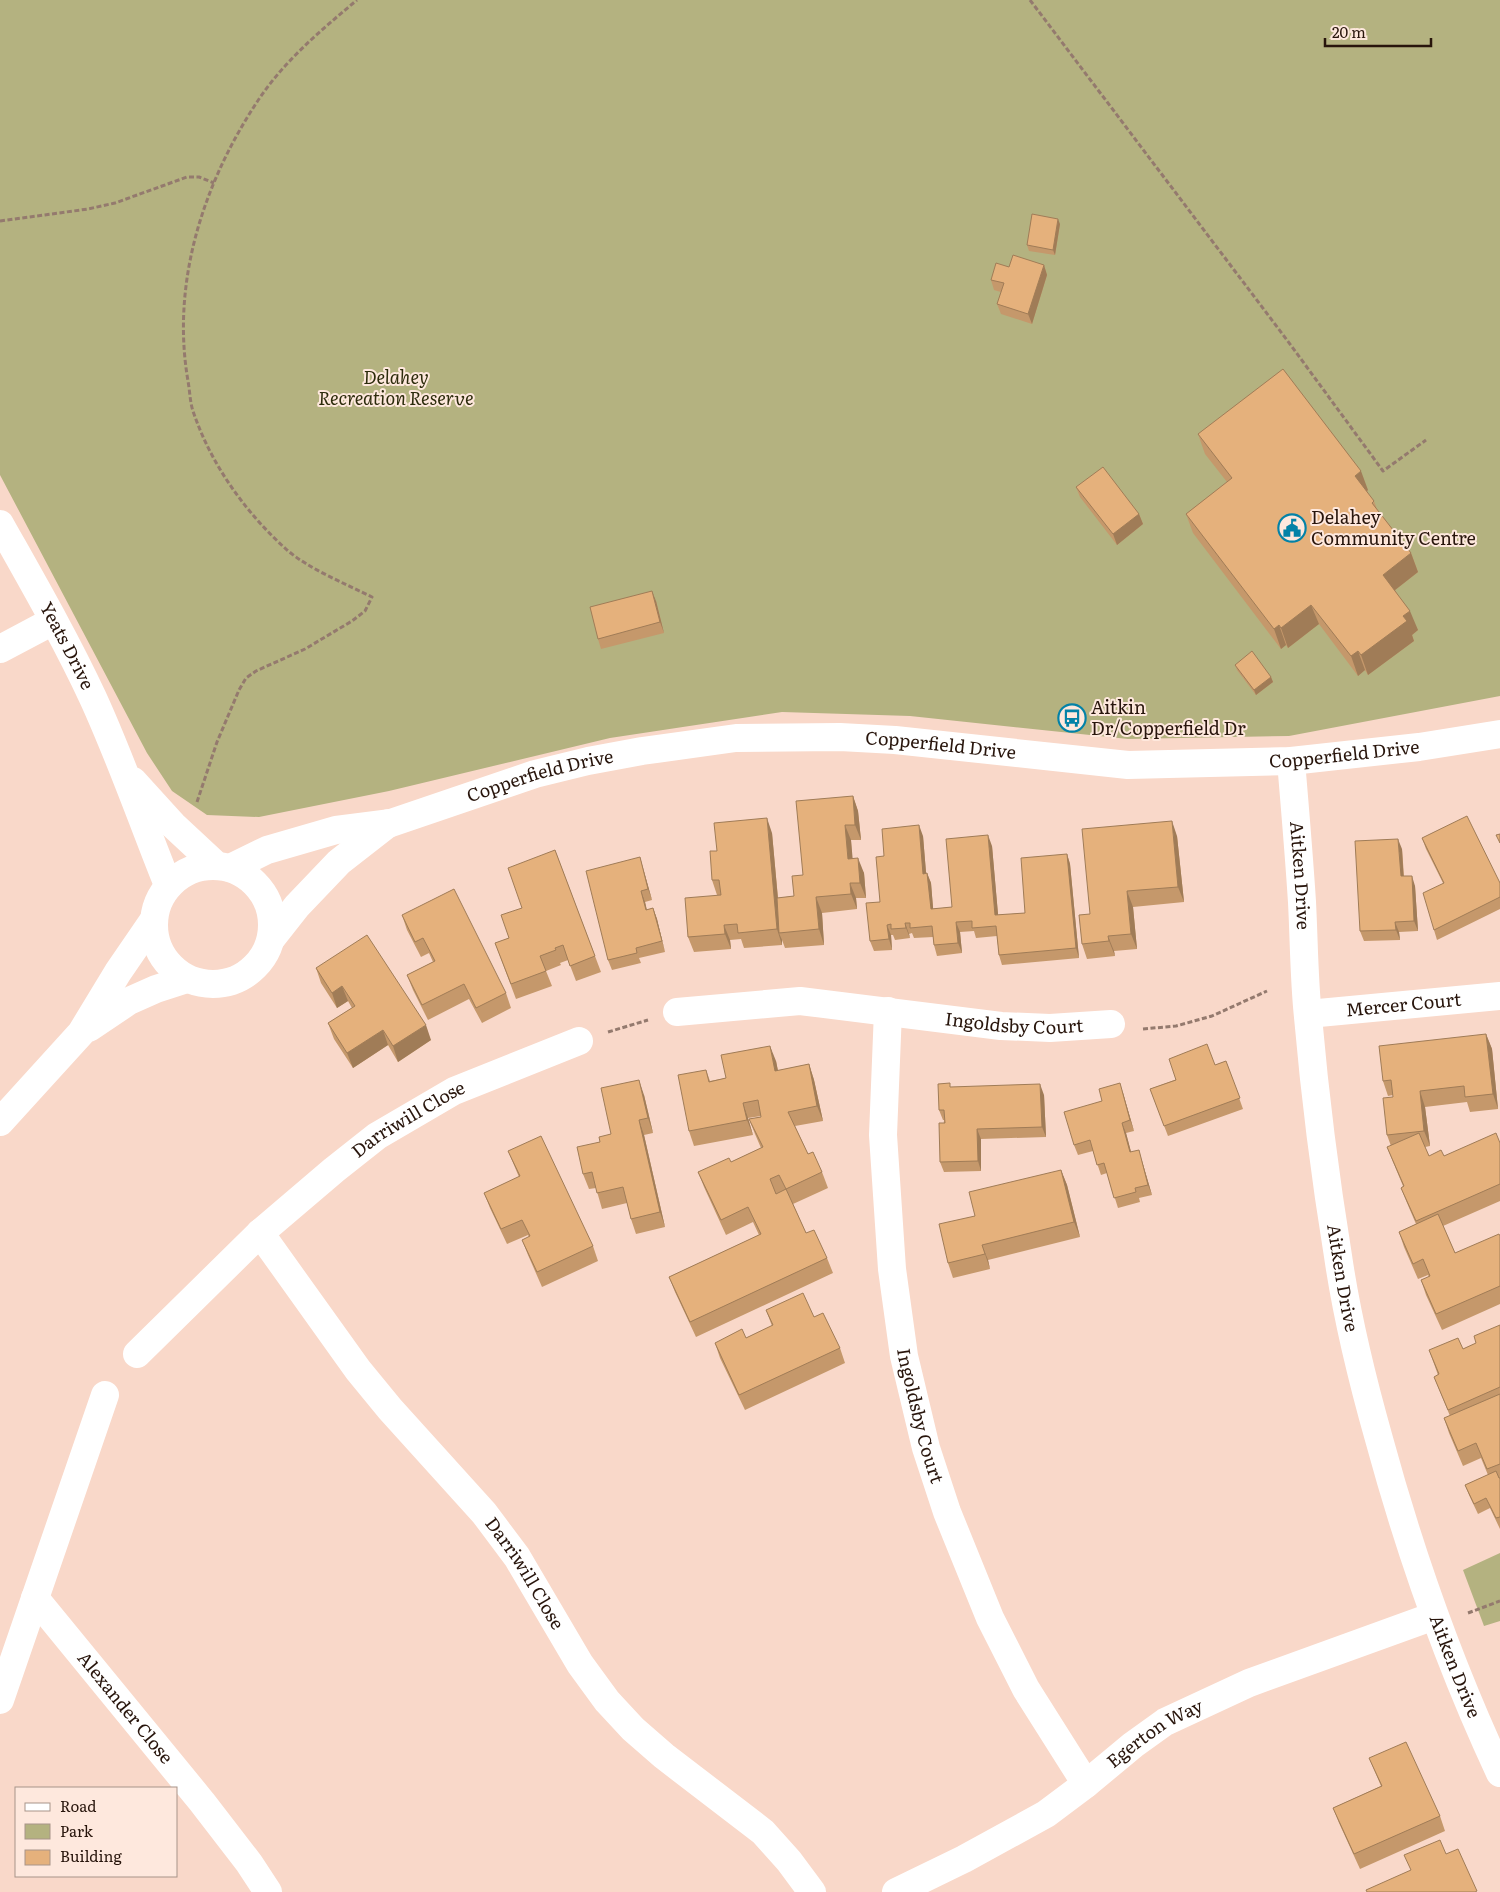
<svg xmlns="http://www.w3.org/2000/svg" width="1500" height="1892" font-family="Literata,serif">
	<rect width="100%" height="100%" fill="#f9d8c9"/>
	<path fill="#b4b280" d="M0,0H1500V696L1289,736L1128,739L910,716L782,712L610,738L389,791L259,817L207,815L172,791L147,753L0,475Z
		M1500,1553V1621L1484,1626L1463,1570Z"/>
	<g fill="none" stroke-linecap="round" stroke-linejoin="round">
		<path stroke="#947a6e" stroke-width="3" stroke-dasharray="5 2.5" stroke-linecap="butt" d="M1030,0L1287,340L1383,471L1426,440
			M0,221L88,209L115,203L187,177H199L214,183
			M197,802L217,742L239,690L246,678L256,671L305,649L352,621L365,611L372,597C346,584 309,569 287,550C246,513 212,466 194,414C190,404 190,392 188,381C171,283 203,184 257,102C283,62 320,31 357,0
			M1143,1029L1176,1026L1212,1016L1267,991
			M608,1032L648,1020
			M1468,1613L1500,1601"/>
		<g stroke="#fff" stroke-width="28">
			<path id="s1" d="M0,524C32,581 65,638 93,698C121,759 143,823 168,885"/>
			<path d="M0,649L53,621"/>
			<path id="s2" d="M1291,761C1295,808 1299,855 1302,902C1304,940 1304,979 1308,1017C1315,1097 1325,1176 1338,1256C1347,1318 1362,1379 1379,1439C1410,1553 1450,1666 1500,1773"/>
			<path d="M133,781L173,825L216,865"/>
			<circle cx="213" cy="925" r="59"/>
			<path id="s3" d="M230,868L267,850L336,830L391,823L535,774L588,761L642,751L736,738L840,737L895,740L1128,765L1291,761L1419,747L1500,734"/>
			<path d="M271,939L297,906L339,862L389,823"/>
			<path id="s4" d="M888,1011L883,1135L892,1269L904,1356L926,1448L947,1512L990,1618L1026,1689L1086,1784"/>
			<path id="s5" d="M677,1012L800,1001L1001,1026L1050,1028L1111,1024"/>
			<path id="s6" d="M1308,1014L1500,996"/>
			<path d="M89,1028L129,1001L156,989L187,979"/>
			<path d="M0,1122L81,1033L118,972L153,921"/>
			<path id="s7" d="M260,1233L358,1370L390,1409L484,1513L517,1557L580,1664L607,1701L633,1729L664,1756L763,1832L789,1861L812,1892"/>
			<path id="s8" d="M137,1354L260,1233L334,1170L377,1136L454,1091L579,1041"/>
			<path id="s9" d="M35,1598L202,1802L249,1863L268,1892"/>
			<path d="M0,1700L105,1395"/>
			<path id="s10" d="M896,1892L964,1859L1046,1814L1086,1784L1133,1745L1165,1722L1249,1683L1434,1616"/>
		</g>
	</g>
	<path fill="#c5986b" d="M1060,224L1055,255L1029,251L1027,245Z
		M1044,265L1047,275L1032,324L1001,314L997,304L1001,292L994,290L991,280L1009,267Z
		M1198,434L1368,490L1367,492L1374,501L1377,509L1411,553L1418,572L1395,590L1418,630L1412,635L1414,641L1368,675L1365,670L1358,676L1319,624L1288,648L1286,645L1281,649L1193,533L1186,514L1227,482L1205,454Z
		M1076,487L1139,514L1143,524L1117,545L1080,497Z
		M656,601L664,633L601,649L598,639Z
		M1235,665L1271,677L1273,682L1256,695L1237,670Z
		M853,796L858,811L861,840H851L852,858L864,873L866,898H856L857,909L822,913L824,945L785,948L782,940V945L744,948L741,939L730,940L731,949L694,952L688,937L721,895H717L712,880L717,851L772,833L778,898L794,896L803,875Z
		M923,836L926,873H927L931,883L933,909L952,907L992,846L998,915L1025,913L1067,854L1070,864L1079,958L1002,965L999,955L997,936L976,938L974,931L960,932L962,953L937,956L934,945L933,937L914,938L912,933L909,934L910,938L895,940L893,935H891L892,950L874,951L870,941L880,902L884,856Z
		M1177,836L1184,902L1133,907L1137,949L1114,951L1115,956L1087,959L1082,944L1090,914Z
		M1422,838L1500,883V909L1437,940L1434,930L1443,883L1426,849Z
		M1402,849L1404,876L1415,886L1418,931L1399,932L1400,940L1364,941L1360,931Z
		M555,850L601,972L576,981L568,960L560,963L561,965L546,971L552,986L516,999L495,943L509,938L522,908Z
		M640,857L643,868L652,900L645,902L647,910L653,908L657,919L665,952L639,958L641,963L612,970L608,960Z
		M402,915L506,993L511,1008L482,1023L469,999L428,1020L413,990L407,975L433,962L429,953L421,957L407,930Z
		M316,968L431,1040L398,1062L388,1045L353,1068L334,1039L328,1023L352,1008L348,1001L337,1008L321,983Z
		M1486,1034L1492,1049L1498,1109L1470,1112L1467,1102L1425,1107L1430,1146L1425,1147L1429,1156H1444L1500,1143V1201L1443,1226L1455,1253L1500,1236V1304L1442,1330L1426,1295L1421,1280L1429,1277L1428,1275L1418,1279L1404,1247L1399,1232L1416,1224L1407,1203L1401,1188L1403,1186L1393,1162L1387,1147L1391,1146L1387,1135L1393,1097V1095L1388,1096L1383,1081Z
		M776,1061L778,1071L809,1064L814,1080L823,1121L795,1126L808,1154L822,1172L828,1188L793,1204L806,1233L827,1258L833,1273L696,1337L675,1292L669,1277L759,1235L753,1222L726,1235L704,1187L698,1172L731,1162L761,1148L755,1134L749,1119L761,1117V1116L748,1118L753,1135L694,1146L689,1131L706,1070L710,1081L726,1078Z
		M1226,1061L1243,1109L1168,1136L1150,1089Z
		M951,1087L1044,1095L1046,1137L981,1139V1171L944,1172L940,1162L944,1120H943L939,1110Z
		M1123,1093L1134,1131L1126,1133L1131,1152L1142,1161L1152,1195L1139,1198L1140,1202L1118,1208L1107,1173L1101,1175L1093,1151L1078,1155L1074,1145L1102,1101Z
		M644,1095L653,1133L644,1135L665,1227L636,1234L631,1219L627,1203L602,1209L596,1188L589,1189L583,1174L600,1142L611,1134Z
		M508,1151L593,1246L598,1261L542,1287L528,1255L522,1240L529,1237L528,1235L507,1244L490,1208L484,1193L519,1177Z
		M1061,1170L1067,1185L1080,1237L988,1260L990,1269L953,1278L948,1263L975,1216Z
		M766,1310L814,1317L840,1348L845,1363L745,1410L720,1358L715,1343L746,1338L772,1326Z
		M1500,1326V1529L1490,1508L1478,1514L1469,1495L1465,1485L1488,1475L1481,1458L1463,1466L1449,1433L1444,1418L1450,1416L1434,1377L1438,1375L1429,1350L1463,1349L1476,1343Z
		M1369,1758L1440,1816L1445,1831L1360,1869L1339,1823L1333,1808L1381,1786Z"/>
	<path fill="#a07c57" d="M1058,219L1060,224L1055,255L1053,250Z
		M1044,265L1047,275L1032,324L1028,314Z
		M1361,471L1368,490L1362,495L1355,476Z
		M1139,514L1143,524L1117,545L1113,534Z
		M1411,553L1418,572L1390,594L1383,575Z
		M652,591L656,601L664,633L660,622Z
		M1311,605L1319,624L1288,648L1281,628Z
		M1410,611L1418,630L1412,635L1414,641L1368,675L1361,655L1403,616Z
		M1279,625L1286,645L1281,649L1274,629Z
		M1358,651L1365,670L1358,676L1351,656Z
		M1271,677L1273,682L1256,695L1254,690Z
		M853,796L858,811L861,840L855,825Z
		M767,818L772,833L781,933H779L782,940V945L777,929Z
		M1172,821L1177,836L1184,902L1178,887Z
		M845,825L851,840L854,874L848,859Z
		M919,825L923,836L927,884L923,874Z
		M988,835L992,846L999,925L995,915Z
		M1398,839L1402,849L1404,886L1401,876Z
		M1067,854L1070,864L1079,958L1076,948Z
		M640,857L643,868L652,900L648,889Z
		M858,858L864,873L866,898L860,883Z
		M927,873L931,883L934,919L931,909Z
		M1412,876L1415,886L1418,931L1414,921Z
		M850,883L856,898L857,909L851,894Z
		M641,891L645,902L649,921L646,910Z
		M1127,891L1133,907L1137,949L1131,934Z
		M816,897L822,913L824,945L819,929Z
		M653,908L657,919L665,952Z
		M956,922L960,932L962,953L958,943Z
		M1395,922L1399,932L1400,940L1396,930Z
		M905,923L909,934L910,938L906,928Z
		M724,925L730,940L731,949L725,934Z
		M887,925L891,935L892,950L889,939Z
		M1108,936L1114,951L1115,956L1109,941Z
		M342,986L348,1001L337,1008L332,993Z
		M426,1025L431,1040L398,1062L393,1046Z
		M383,1030L388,1045L353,1068L347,1053Z
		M1486,1034L1492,1049L1498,1109L1493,1094Z
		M770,1046L776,1061L781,1086L775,1071Z
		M809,1064L814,1080L823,1121L817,1106Z
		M639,1080L644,1095L653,1133L648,1118Z
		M1120,1083L1123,1093L1134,1131L1130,1120Z
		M1040,1084L1044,1095L1046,1137L1042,1127Z
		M1420,1091L1425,1107L1430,1146L1424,1131Z
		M743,1103L748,1118L753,1135L747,1120Z
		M639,1120L644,1135L665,1227L660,1212Z
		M1122,1123L1126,1133L1134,1163L1130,1152Z
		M977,1129L981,1139V1171L978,1161Z
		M1139,1150L1142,1161L1152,1195L1148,1185Z
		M1061,1170L1067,1185L1080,1237L1074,1222Z
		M982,1245L988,1260L990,1269Z"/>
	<path fill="#e5b17c" stroke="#a07c57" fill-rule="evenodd" d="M1032,214L1058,219L1053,250L1027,245Z
		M1013,255L1044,265L1028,314L997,304L1004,283L991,280L996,263L1009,267Z
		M1283,369L1361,471L1355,476L1374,501L1372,503L1411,553L1383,575L1410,611L1403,616L1407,621L1361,655L1358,651L1351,656L1311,605L1281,628L1279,625L1274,629L1186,514L1232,478L1198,434Z
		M1103,467L1139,514L1113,534L1076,487Z
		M652,591L660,622L598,639L590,607Z
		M1252,651L1271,677L1254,690L1235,665Z
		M853,796L855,825H845L848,859L858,858L860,883H850L851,894L816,897L819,929L779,933L777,898L794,896L792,876L803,875L796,801Z
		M1467,816L1500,883V897L1434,930L1423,893L1444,883L1422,838Z
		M767,818L777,929L738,933L737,924L724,925L725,934L688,937L685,898L721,895L719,880H712L710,851H717L714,823Z
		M1172,821L1178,887L1127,891L1131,934L1108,936L1109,941L1082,944L1079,915L1090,914L1082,829Z
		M919,825L923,874L927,873L931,909L952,907L946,839L988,835L995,915L1025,913L1021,858L1067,854L1076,948L999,955L996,926L972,928V921L956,922L958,943L934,945L932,926L910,928V923H905L906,928L891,929V924L887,925L889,939L870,941L866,903L880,902L876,857L884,856L882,829Z
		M1500,834V843L1496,835Z
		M1398,839L1401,876H1412L1414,921L1395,922L1396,930L1360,931L1355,841Z
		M555,850L595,956L570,966L563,945L555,948L556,950L540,956L546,971L511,984L495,943L509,938L501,915L522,908L508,868Z
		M640,857L648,889L641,891L646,910L653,908L662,941L636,948L637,953L608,960L586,871Z
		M454,889L506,993L476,1008L464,984L422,1005L407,975L435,961L423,938L415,942L402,915Z
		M367,935L426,1025L393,1046L383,1030L347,1053L328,1023L355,1006L342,986L332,993L316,968Z
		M1486,1034L1493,1094L1465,1097L1464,1086L1420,1091L1424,1131L1387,1135L1383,1098L1393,1097L1391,1080L1383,1081L1379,1046Z
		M1207,1044L1215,1065L1226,1061L1240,1098L1164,1126L1150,1089L1176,1080L1169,1059Z
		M770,1046L775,1071L809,1064L817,1106L788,1112L808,1154L813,1152L822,1172L786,1189L806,1233L814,1230L827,1258L690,1322L669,1277L761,1234L748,1207L721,1220L698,1172L729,1158L731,1162L763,1147L749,1119L761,1117L758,1100L743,1103L747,1120L689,1131L678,1075L706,1070L709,1082L726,1078L721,1055ZM779,1175L786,1189L776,1194L770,1179Z
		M639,1080L648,1118L639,1120L660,1212L631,1219L623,1187L597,1193L592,1172L583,1174L577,1147L600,1142L599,1137L611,1134L601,1088Z
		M950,1083V1087L1040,1084L1042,1127L977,1129L978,1161L940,1162L939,1123H945L944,1110H939L938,1084Z
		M1120,1083L1130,1120L1122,1123L1130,1152L1139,1150L1148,1185L1135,1188L1136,1192L1114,1198L1104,1163L1097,1165L1090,1140L1074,1145L1064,1112L1102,1101L1099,1089Z
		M1419,1133L1429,1156L1441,1150L1444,1156L1496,1133L1500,1143V1184L1416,1221L1401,1188L1404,1186L1387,1147Z
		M541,1136L593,1246L537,1272L522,1240L530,1236L522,1220L501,1229L484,1193L520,1176L508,1151Z
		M1061,1170L1074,1222L982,1245L985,1254L948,1263L939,1224L975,1216L969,1192Z
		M1438,1214L1455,1253L1499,1234L1500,1236V1286L1436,1314L1421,1280L1430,1276L1423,1259L1413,1264L1399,1232Z
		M803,1293L814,1317L823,1313L840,1348L739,1395L715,1343L742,1329L746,1338L773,1325L766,1310Z
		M1500,1325V1387L1448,1410L1434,1377L1439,1374L1429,1350L1458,1338L1463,1349L1476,1343L1474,1336Z
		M1500,1394V1464L1487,1469L1476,1443L1458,1451L1444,1418Z
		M1496,1471L1499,1478H1500V1517L1496,1518L1486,1498L1474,1504L1465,1485Z
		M1406,1742L1440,1816L1354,1854L1333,1808L1382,1786L1369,1758Z
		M1440,1840L1446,1854L1458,1849L1477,1891L1475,1892H1367L1366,1890L1411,1870L1404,1855Z"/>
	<defs>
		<g id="civic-ring" transform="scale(1.4375)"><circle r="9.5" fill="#fee8dd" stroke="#0382a7" stroke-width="1.5"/><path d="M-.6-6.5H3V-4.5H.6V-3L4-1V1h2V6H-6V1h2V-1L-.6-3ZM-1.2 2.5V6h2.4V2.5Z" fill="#0382a7"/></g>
		<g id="bus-ring" transform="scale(1.4375)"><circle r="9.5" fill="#fee8dd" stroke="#0382a7" stroke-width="1.5"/><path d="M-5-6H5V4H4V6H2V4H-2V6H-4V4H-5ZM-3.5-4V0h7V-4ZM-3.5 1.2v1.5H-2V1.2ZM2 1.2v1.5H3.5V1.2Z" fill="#0382a7"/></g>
	</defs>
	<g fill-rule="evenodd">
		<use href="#civic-ring" x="1292" y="528"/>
		<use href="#bus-ring" x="1072" y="718"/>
	</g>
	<g text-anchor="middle" stroke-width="4" stroke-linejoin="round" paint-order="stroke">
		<g font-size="18" font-style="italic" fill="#2c2b0b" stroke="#fee8dd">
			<text x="396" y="384">Delahey<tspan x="396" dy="21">Recreation Reserve</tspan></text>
		</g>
		<g font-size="18" fill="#28150c" stroke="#fee8dd" text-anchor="start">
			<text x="1311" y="524">Delahey<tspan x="1311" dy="21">Community Centre</tspan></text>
			<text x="1091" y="714">Aitkin<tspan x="1091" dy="21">Dr/Copperfield Dr</tspan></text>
		</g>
		<g font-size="18" fill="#28150c" stroke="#fee8dd">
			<text dy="6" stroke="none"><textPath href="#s1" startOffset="139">Yeats Drive</textPath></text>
			<text dy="6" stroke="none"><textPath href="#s3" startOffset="730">Copperfield Drive</textPath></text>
			<text dy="6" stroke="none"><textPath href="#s3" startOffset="1135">Copperfield Drive</textPath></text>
			<text dy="6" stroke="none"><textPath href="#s3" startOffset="325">Copperfield Drive</textPath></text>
			<text dy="6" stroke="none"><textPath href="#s2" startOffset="115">Aitken Drive</textPath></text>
			<text dy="6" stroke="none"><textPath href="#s6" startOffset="96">Mercer Court</textPath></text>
			<text dy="6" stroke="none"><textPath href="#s5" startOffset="339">Ingoldsby Court</textPath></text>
			<text dy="6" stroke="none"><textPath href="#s8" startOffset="360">Darriwill Close</textPath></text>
			<text dy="6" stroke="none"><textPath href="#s2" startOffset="520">Aitken Drive</textPath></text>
			<text dy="6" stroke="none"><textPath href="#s4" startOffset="408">Ingoldsby Court</textPath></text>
			<text dy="6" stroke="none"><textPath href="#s7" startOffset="432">Darriwill Close</textPath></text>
			<text dy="6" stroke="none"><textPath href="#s2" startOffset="925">Aitken Drive</textPath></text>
			<text dy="6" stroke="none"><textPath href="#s9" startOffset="142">Alexander Close</textPath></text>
			<text dy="6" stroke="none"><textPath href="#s10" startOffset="305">Egerton Way</textPath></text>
		</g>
	</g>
	<rect x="15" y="1787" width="162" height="90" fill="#fee8dd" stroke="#a89489"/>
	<rect x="25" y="1803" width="25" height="8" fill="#ffffff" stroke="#a89489"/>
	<text x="60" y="1812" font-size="15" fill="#28150c">Road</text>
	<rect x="25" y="1824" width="25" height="15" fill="#b4b280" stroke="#a89489"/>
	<text x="60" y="1837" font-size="15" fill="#28150c">Park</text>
	<rect x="25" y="1850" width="25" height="15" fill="#e5b17c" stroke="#a89489"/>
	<text x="60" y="1862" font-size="15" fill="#28150c">Building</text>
	<path d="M1325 38v8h106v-8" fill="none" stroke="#28150c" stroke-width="2.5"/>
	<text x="1332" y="38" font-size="15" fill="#28150c" stroke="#fee8dd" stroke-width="4" paint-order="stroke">20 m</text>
</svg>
